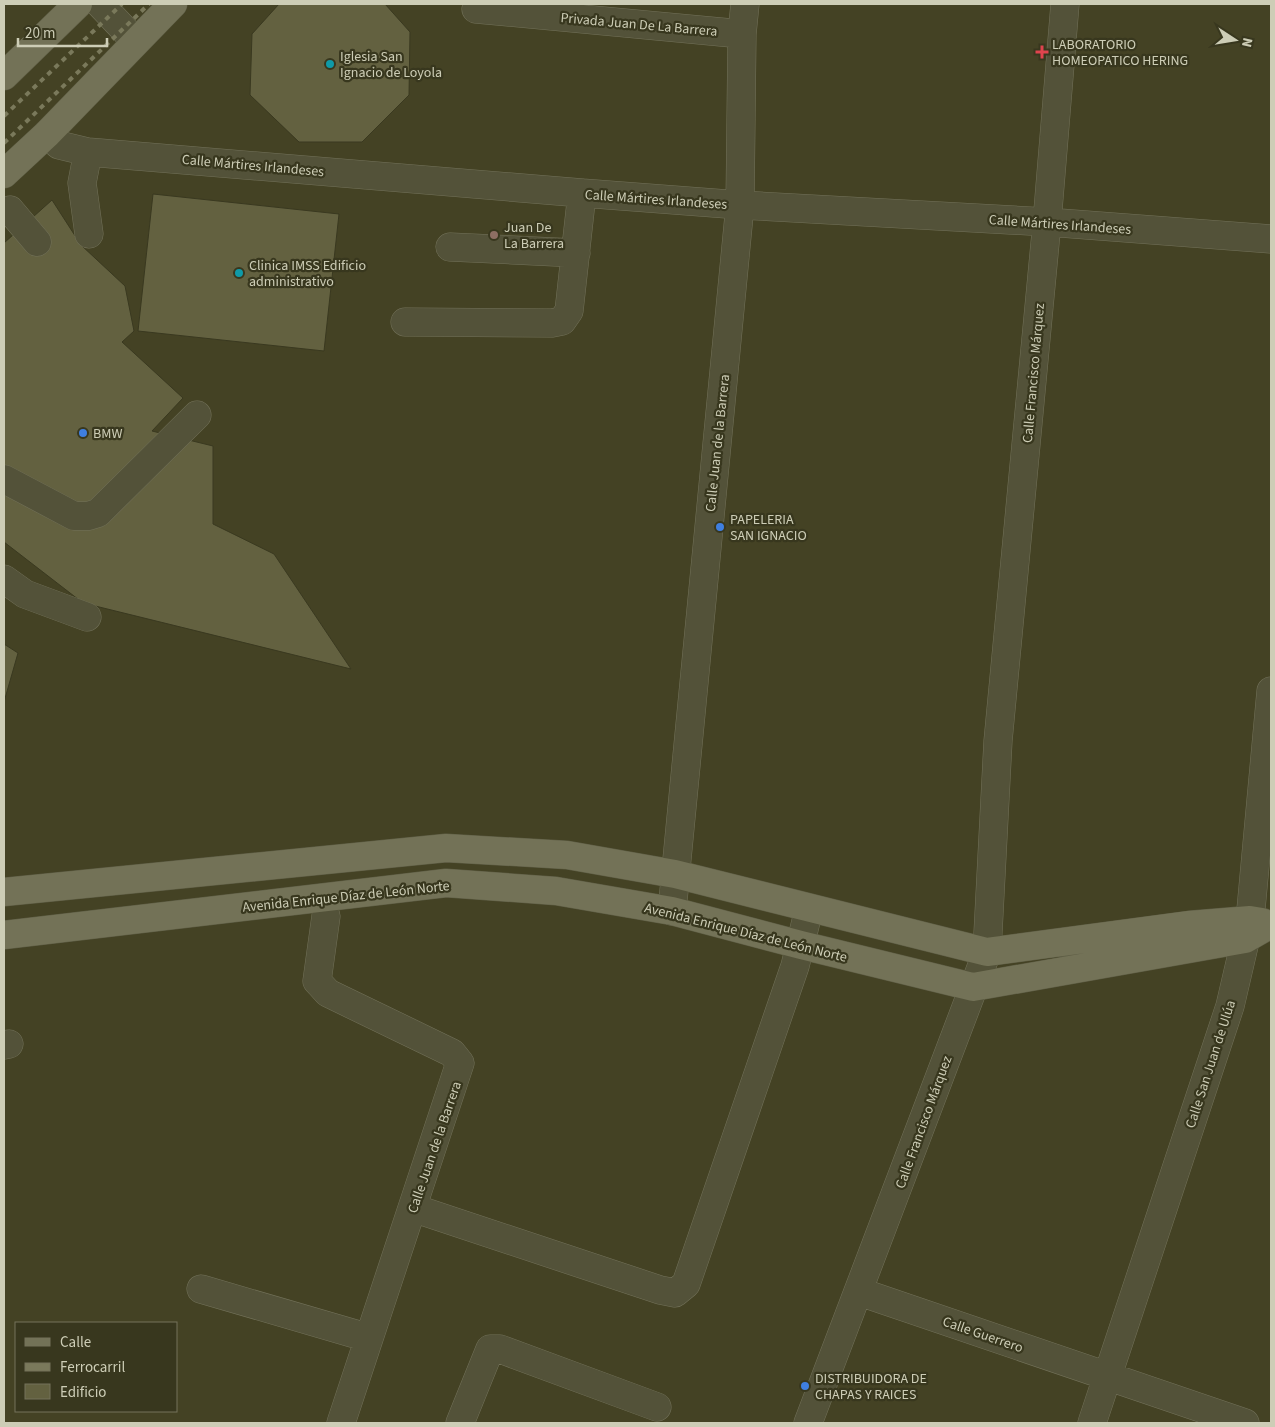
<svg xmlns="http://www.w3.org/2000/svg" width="1275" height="1427" font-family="'Source Sans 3',sans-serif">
	<rect width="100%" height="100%" fill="#444224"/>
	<path fill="#636140" stroke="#3a3920" d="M279,4H385L410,32L409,95L362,142H299L250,95L252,34Z
		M153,194L339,214L324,351L138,331Z
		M52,200L81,245L125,286L134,331L122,342L183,398L152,431L213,446V524L274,554L351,669L83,603L4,542V243Z
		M4,644L18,653L4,702Z"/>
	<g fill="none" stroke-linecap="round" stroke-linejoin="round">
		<g stroke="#73725a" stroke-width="29">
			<path id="minor" d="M100,4L135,41
				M476,9L742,34
				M47,134L59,145L88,152L582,193L740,205L1047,222L1271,239
				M88,152L82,183L89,234
				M10,210L37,242
				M450,247L576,253
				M405,322L552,323L562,321L569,311L582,193
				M4,479L74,516H88L98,513L197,415
				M4,579L25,594L87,617
				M672,911L740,205L742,34L745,4
				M326,916L317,981L328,993L452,1053L460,1063L341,1423
				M4,1045L9,1044
				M413,1208L660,1290L675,1293L686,1284L795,966L809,909
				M201,1289L369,1338
				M860,1292L1245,1423
				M460,1423L490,1349H500L657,1407
				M808,1423L987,952L998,741L1047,222L1065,4
				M1092,1423L1230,1006L1250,920L1271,691"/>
		</g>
		<g stroke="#5f5e46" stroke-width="29">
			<path id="major" d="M4,76L78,4
				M4,174L47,134L173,4
				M4,892L446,848L567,855L675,874L987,952L1189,925L1250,920L1262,922
				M4,935L446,883L556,891L672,911L801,945L973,987L1245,939L1271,924"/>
		</g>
		<use href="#minor" stroke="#535239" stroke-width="28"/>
		<use href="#major" stroke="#737257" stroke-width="28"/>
		<path stroke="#7a795b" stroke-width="4" stroke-dasharray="5 5" stroke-linecap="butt" d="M4,116L122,4
			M4,143L149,4"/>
	</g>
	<path fill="#e0444e" stroke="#38371e" stroke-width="2" d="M1039.5 44.5h5v5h5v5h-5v5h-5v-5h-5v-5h5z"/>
	<g fill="#0f9aa8" stroke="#38371e" stroke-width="2">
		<circle cx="330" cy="64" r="5"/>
		<circle cx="239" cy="273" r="5"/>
	</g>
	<circle fill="#8d6e63" stroke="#38371e" stroke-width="2" cx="494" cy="235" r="5"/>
	<g fill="#3f7fe0" stroke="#38371e" stroke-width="2">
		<circle cx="83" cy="433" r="5"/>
		<circle cx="720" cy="527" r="5"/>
		<circle cx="805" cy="1386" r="5"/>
	</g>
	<g text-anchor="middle" stroke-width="4.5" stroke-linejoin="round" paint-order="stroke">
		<g font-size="14" fill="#cdcdb6" stroke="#38371e">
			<text transform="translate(639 24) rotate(5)" y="5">Privada Juan De La Barrera</text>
			<text transform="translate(253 165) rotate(5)" y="5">Calle Mártires Irlandeses</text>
			<text transform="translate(656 199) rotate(4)" y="5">Calle Mártires Irlandeses</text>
			<text transform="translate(1060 224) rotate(4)" y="5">Calle Mártires Irlandeses</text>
			<text transform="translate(1033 373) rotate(-85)" y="5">Calle Francisco Márquez</text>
			<text transform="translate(717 443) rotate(-84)" y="5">Calle Juan de la Barrera</text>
			<text transform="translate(346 896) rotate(-6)" y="5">Avenida Enrique Díaz de León Norte</text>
			<text transform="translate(746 932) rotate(14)" y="5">Avenida Enrique Díaz de León Norte</text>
			<text transform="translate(1210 1064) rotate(-72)" y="5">Calle San Juan de Ulúa</text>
			<text transform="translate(923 1122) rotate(-70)" y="5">Calle Francisco Márquez</text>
			<text transform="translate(434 1147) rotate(-71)" y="5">Calle Juan de la Barrera</text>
			<text transform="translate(983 1334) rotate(19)" y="5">Calle Guerrero</text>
		</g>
		<g font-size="14" fill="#cdcdb6" stroke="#38371e" text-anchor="start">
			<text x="1052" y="49">LABORATORIO<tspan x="1052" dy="16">HOMEOPATICO HERING</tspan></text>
			<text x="340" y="61">Iglesia San<tspan x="340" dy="16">Ignacio de Loyola</tspan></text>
			<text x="504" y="232">Juan De<tspan x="504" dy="16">La Barrera</tspan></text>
			<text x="249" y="270">Clinica IMSS Edificio<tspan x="249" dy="16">administrativo</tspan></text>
			<text x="93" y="438">BMW</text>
			<text x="730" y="524">PAPELERIA<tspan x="730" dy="16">SAN IGNACIO</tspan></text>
			<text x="815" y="1383">DISTRIBUIDORA DE<tspan x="815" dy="16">CHAPAS Y RAICES</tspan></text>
		</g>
	</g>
	<rect width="1275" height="1427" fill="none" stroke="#cdcdb6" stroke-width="10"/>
	<rect x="15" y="1322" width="162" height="90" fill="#38371e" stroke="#74735b"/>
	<rect x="25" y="1338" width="25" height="8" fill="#737257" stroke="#74735b"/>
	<text x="60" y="1347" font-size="15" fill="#cdcdb6">Calle</text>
	<rect x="25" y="1363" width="25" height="8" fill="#7a795b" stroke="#74735b"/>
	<text x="60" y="1372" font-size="15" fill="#cdcdb6">Ferrocarril</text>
	<rect x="25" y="1384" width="25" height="15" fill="#636140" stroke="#74735b"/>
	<text x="60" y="1397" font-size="15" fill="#cdcdb6">Edificio</text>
	<g transform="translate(1235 40) rotate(102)" stroke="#38371e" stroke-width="4" paint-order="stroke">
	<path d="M0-4L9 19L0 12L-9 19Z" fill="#cdcdb6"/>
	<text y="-8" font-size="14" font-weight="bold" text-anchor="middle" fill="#cdcdb6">N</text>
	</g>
	<path d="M18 38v8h89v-8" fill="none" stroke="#cdcdb6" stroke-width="2.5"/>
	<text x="25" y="38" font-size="15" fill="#cdcdb6" stroke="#38371e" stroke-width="4" paint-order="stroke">20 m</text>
</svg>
